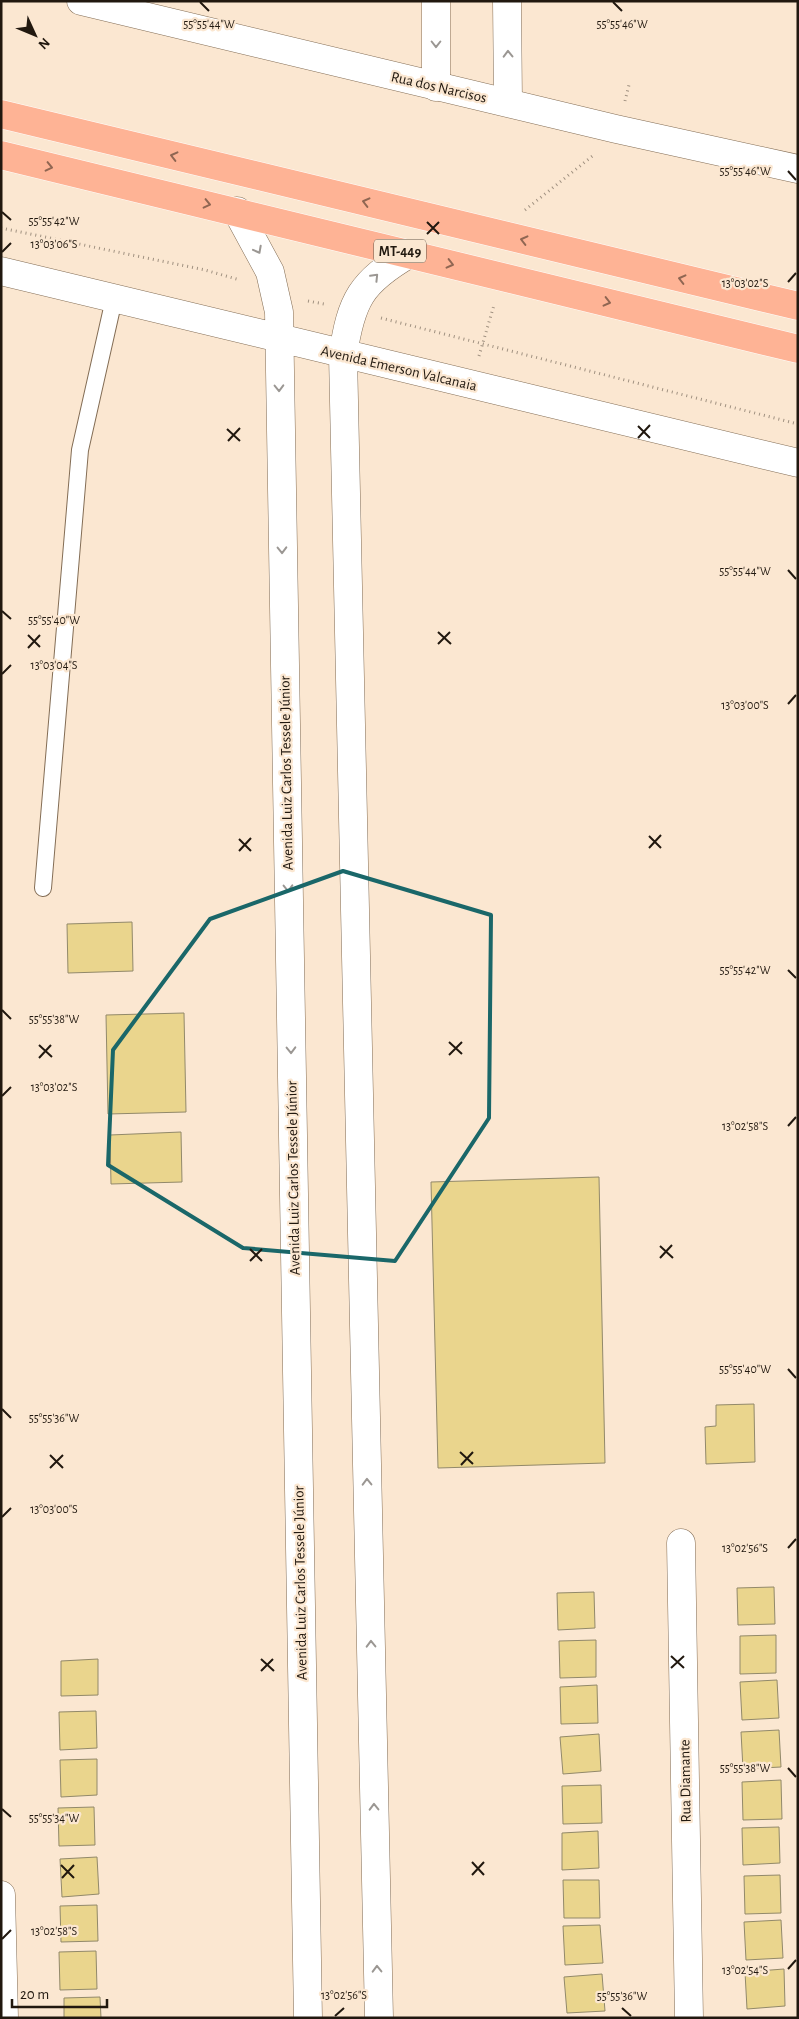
<svg xmlns="http://www.w3.org/2000/svg" width="799" height="2019" font-family="'Alegreya Sans',sans-serif">
	<rect width="100%" height="100%" fill="#fbe7d1"/>
	<path fill="#ead58d" stroke="#92896a" d="M132,922L133,971L68,973L67,924Z
		M184,1013L186,1112L108,1114L106,1015Z
		M181,1132L182,1182L111,1184L110,1135Z
		M599,1177L605,1463L438,1468L431,1182Z
		M754,1404L755,1462L706,1464L705,1427L716,1426V1405Z
		M774,1587L775,1624L738,1625L737,1588Z
		M594,1592L595,1628L558,1630L557,1593Z
		M776,1635V1673L740,1674V1636Z
		M596,1640V1677L560,1678L559,1641Z
		M98,1659V1695L61,1696V1661Z
		M777,1680L779,1718L742,1720L740,1682Z
		M597,1685L598,1723L561,1724L560,1687Z
		M96,1711L97,1748L60,1750L59,1712Z
		M779,1730L781,1767L743,1769L741,1732Z
		M599,1734L601,1771L563,1774L560,1737Z
		M97,1759V1795L61,1797L60,1760Z
		M781,1780L782,1819L743,1820L742,1782Z
		M601,1785L602,1823L563,1824L562,1786Z
		M94,1807L95,1845L59,1846L58,1808Z
		M779,1827L780,1863L743,1865L742,1828Z
		M598,1831L599,1868L562,1870V1833Z
		M97,1857L99,1894L62,1897L60,1859Z
		M780,1875L781,1913L745,1914L744,1876Z
		M563,1880H599L600,1918H564Z
		M97,1905L98,1941L61,1942L60,1906Z
		M781,1920L783,1958L746,1960L744,1922Z
		M600,1925L603,1963L565,1965L563,1926Z
		M96,1951L97,1989L60,1990L59,1952Z
		M784,1969L785,2006L747,2009L745,1972Z
		M602,1974L605,2011L567,2013L564,1977Z
		M100,1997L101,2018H64V1998Z"/>
	<g fill="none" stroke-linecap="round" stroke-linejoin="round">
		<g stroke="#836d55" stroke-width="18">
			<path id="service" d="M43,888L80,450L114,299"/>
		</g>
		<g stroke="#836d55" stroke-width="29">
			<path id="minor" d="M81,1L616,129L798,169
				M681,1543L689,2018
				M1,1895L4,2018"/>
		</g>
		<g stroke="#836d55" stroke-width="29">
			<path id="tertiary" d="M436,1V87
				M507,1L508,102
				M237,211L270,272L279,312L308,2018
				M1,271L798,463
				M379,2018L343,355C351,300 361,282 409,254"/>
		</g>
		<g stroke="#fff" stroke-width="29">
			<path id="primary" d="M1,114L798,306
				M1,155L798,349"/>
		</g>
		<path stroke="#a09180" stroke-width="3" stroke-dasharray="1 4" stroke-linecap="butt" d="M625,101L629,85
			M525,210L595,154
			M1,228L205,270L240,280
			M308,301L324,304
			M381,318L798,424
			M479,356L494,305"/>
		<use href="#service" stroke="#fff" stroke-width="16"/>
		<use href="#minor" stroke="#fff" stroke-width="28"/>
		<use href="#tertiary" stroke="#fff" stroke-width="28"/>
		<use href="#primary" stroke="#feb395" stroke-width="28"/>
	</g>
	<defs><path id="oneway-chevron" d="M-2-3.5L2.5 0L-2 3.5" fill="none" stroke-width="1.6" stroke-linecap="round" stroke-linejoin="round" transform="scale(1.25)"/></defs>
	<g stroke="#9b9793">
		<use href="#oneway-chevron" transform="translate(436 44) rotate(90)"/>
		<use href="#oneway-chevron" transform="translate(508 54) rotate(-91)"/>
		<use href="#oneway-chevron" transform="translate(258 250) rotate(62)"/>
		<use href="#oneway-chevron" transform="translate(375 277) rotate(-46)"/>
		<use href="#oneway-chevron" transform="translate(279 388) rotate(89)"/>
		<use href="#oneway-chevron" transform="translate(282 550) rotate(89)"/>
		<use href="#oneway-chevron" transform="translate(288 888) rotate(89)"/>
		<use href="#oneway-chevron" transform="translate(291 1050) rotate(89)"/>
		<use href="#oneway-chevron" transform="translate(367 1482) rotate(-91)"/>
		<use href="#oneway-chevron" transform="translate(371 1644) rotate(-91)"/>
		<use href="#oneway-chevron" transform="translate(374 1807) rotate(-91)"/>
		<use href="#oneway-chevron" transform="translate(377 1969) rotate(-91)"/>
	</g>
	<g stroke="#906652">
		<use href="#oneway-chevron" transform="translate(174 156) rotate(-166)"/>
		<use href="#oneway-chevron" transform="translate(49 167) rotate(13)"/>
		<use href="#oneway-chevron" transform="translate(366 202) rotate(-166)"/>
		<use href="#oneway-chevron" transform="translate(207 204) rotate(13)"/>
		<use href="#oneway-chevron" transform="translate(524 240) rotate(-166)"/>
		<use href="#oneway-chevron" transform="translate(450 264) rotate(14)"/>
		<use href="#oneway-chevron" transform="translate(682 279) rotate(-166)"/>
		<use href="#oneway-chevron" transform="translate(607 302) rotate(14)"/>
	</g>
	<path fill="none" stroke="#1a6769" stroke-width="4" stroke-linejoin="round" d="M343,871L491,915L489,1118L395,1261L243,1248L108,1165L113,1050L210,919Z"/>
	<path fill="none" stroke="#21180f" stroke-width="2" d="M200,2L209,11M613,2L622,11M788,171L796,180M2,212L11,220M427,222L439,234M427,234L439,222M2,252L11,243M788,282L796,273M638,426L650,438M227,429L240,441M638,438L650,425M228,441L240,428M788,570L796,579M2,611L11,619M438,632L451,644M28,635L40,647M438,644L450,632M28,648L40,635M2,674L11,665M788,704L796,695M649,836L661,848M239,839L251,851M649,848L661,835M239,851L251,838M788,970L796,978M2,1010L11,1019M449,1042L462,1054M39,1045L52,1057M449,1055L462,1042M39,1058L51,1045M2,1096L11,1087M788,1126L796,1117M660,1246L673,1258M250,1249L262,1261M660,1258L672,1245M250,1261L262,1249M788,1369L796,1378M2,1409L11,1418M460,1452L473,1464M50,1455L63,1468M461,1465L473,1452M50,1468L63,1455M2,1517L11,1508M788,1548L796,1539M671,1656L684,1668M261,1659L274,1671M671,1668L684,1656M261,1671L273,1659M788,1768L796,1777M2,1809L11,1817M472,1862L484,1875M61,1865L74,1878M472,1875L484,1862M62,1878L74,1865M2,1939L11,1930M788,1969L796,1960M622,2008L631,2016M335,2016L344,2008"/>
	<g text-anchor="middle" stroke-width="4.5" stroke-linejoin="round" paint-order="stroke">
		<rect fill="#fbe7d1" stroke="#625649" stroke-width="1" x="374" y="239.5" width="52" height="23" rx="4"/>
		<g font-size="14" font-weight="bold" fill="#21180f">
			<text x="400" y="256">MT-449</text>
		</g>
		<g font-size="15" fill="#21180f" stroke="#fbe7d1">
			<text transform="translate(439 87) rotate(13)" y="5">Rua dos Narcisos</text>
			<text transform="translate(399 368) rotate(13)" y="5">Avenida Emerson Valcanaia</text>
			<text transform="translate(286 773) rotate(-91)" y="5">Avenida Luiz Carlos Tessele Júnior</text>
			<text transform="translate(293 1178) rotate(-91)" y="5">Avenida Luiz Carlos Tessele Júnior</text>
			<text transform="translate(300 1583) rotate(-91)" y="5">Avenida Luiz Carlos Tessele Júnior</text>
			<text transform="translate(685 1781) rotate(-91)" y="5">Rua Diamante</text>
		</g>
	</g>
	<g font-size="12" text-anchor="middle" fill="#21180f" stroke="#fbe7d1" stroke-width="4.5" stroke-linejoin="round" paint-order="stroke">
		<text x="209" y="28">55°55'44"W</text>
		<text x="622" y="28">55°55'46"W</text>
		<text x="745" y="175">55°55'46"W</text>
		<text x="54" y="225">55°55'42"W</text>
		<text x="54" y="248">13°03'06"S</text>
		<text x="745" y="287">13°03'02"S</text>
		<text x="745" y="575">55°55'44"W</text>
		<text x="54" y="624">55°55'40"W</text>
		<text x="54" y="669">13°03'04"S</text>
		<text x="745" y="709">13°03'00"S</text>
		<text x="745" y="974">55°55'42"W</text>
		<text x="54" y="1023">55°55'38"W</text>
		<text x="54" y="1091">13°03'02"S</text>
		<text x="745" y="1130">13°02'58"S</text>
		<text x="745" y="1373">55°55'40"W</text>
		<text x="54" y="1422">55°55'36"W</text>
		<text x="54" y="1513">13°03'00"S</text>
		<text x="745" y="1552">13°02'56"S</text>
		<text x="745" y="1772">55°55'38"W</text>
		<text x="54" y="1822">55°55'34"W</text>
		<text x="54" y="1935">13°02'58"S</text>
		<text x="745" y="1974">13°02'54"S</text>
		<text x="344" y="1999">13°02'56"S</text>
		<text x="622" y="2000">55°55'36"W</text>
	</g>
	<rect width="799" height="2019" fill="none" stroke="#21180f" stroke-width="5"/>
	<g transform="translate(35 35) rotate(134)" stroke="#fbe7d1" stroke-width="4" paint-order="stroke">
	<path d="M0-4L9 19L0 12L-9 19Z" fill="#21180f"/>
	<text y="-8" font-size="14" font-weight="bold" text-anchor="middle" fill="#21180f">N</text>
	</g>
	<path d="M12 1999v8h95v-8" fill="none" stroke="#21180f" stroke-width="2.5"/>
	<text x="20" y="1999" font-size="15" fill="#21180f" stroke="#fbe7d1" stroke-width="4" paint-order="stroke">20 m</text>
</svg>
